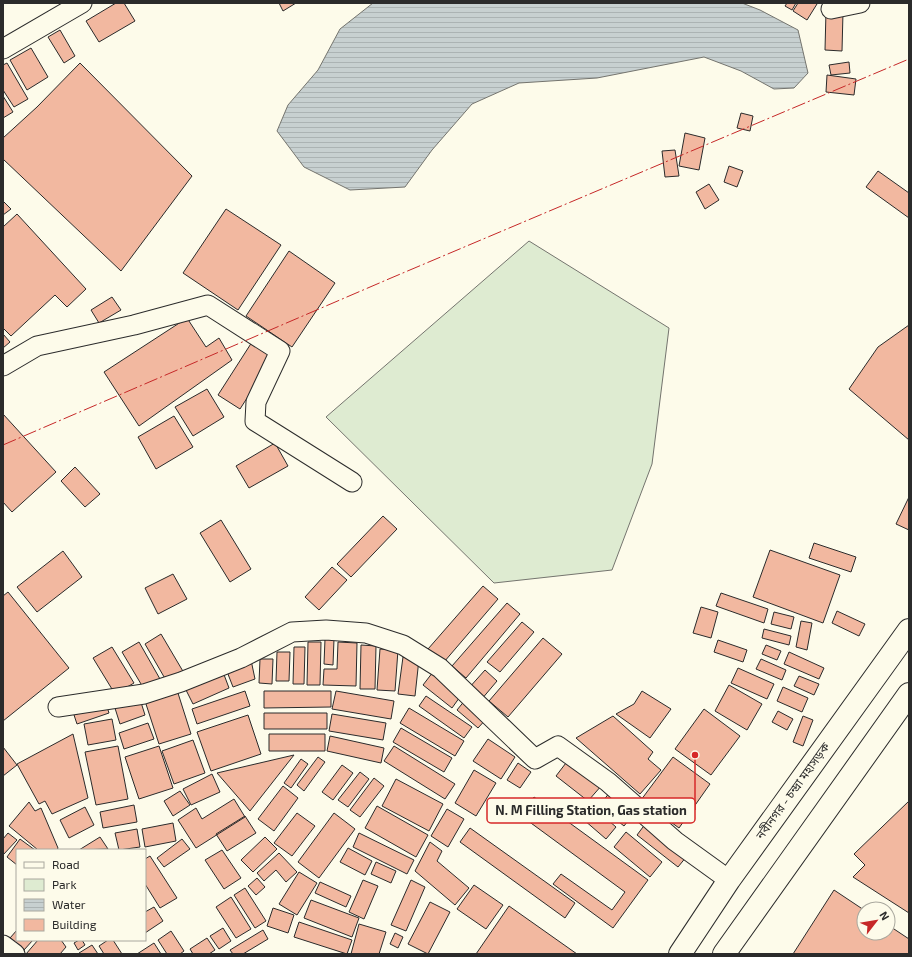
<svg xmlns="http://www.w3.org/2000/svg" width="912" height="957" font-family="'Exo 2','Noto Sans Bengali',sans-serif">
	<defs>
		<pattern id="water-rules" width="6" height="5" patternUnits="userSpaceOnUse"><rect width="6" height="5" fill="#c7d0d0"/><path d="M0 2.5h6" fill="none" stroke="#abb3b3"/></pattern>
	</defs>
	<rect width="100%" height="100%" fill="#fdfbea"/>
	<path fill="#deebd1" stroke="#74746e" d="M529,241L669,328L652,464L612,570L494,583L326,417Z"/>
	<path fill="url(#water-rules)" stroke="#74746e" d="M373,3H742L760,10L798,30L808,73L794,88L774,89L741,71L704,57L597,78L519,83L472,104L432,150L405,187L350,190L304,167L277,131L288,105L318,70L340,29Z"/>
	<path fill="#f2b8a0" stroke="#2b2b2b" d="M116,3H124L135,21L99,42L86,21Z
		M279,3H296L283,11Z
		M787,3H796L792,10L785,6Z
		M798,3H815L817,4L807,20L793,11Z
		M826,11L843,12L842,51L825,50Z
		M60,30L75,56L64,63L48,37Z
		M31,48L48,77L27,90L10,60Z
		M849,62L850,73L831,75L829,65Z
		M7,63L28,99L14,107L3,90V65Z
		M80,63L192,176L121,271L3,159V138L37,107Z
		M827,75L856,79L854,95L826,92Z
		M3,96L13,112L3,118Z
		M741,113L753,116L750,131L737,128Z
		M685,133L705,138L699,170L679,166Z
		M675,150L679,176L665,177L662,151Z
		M729,166L743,171L737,187L724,182Z
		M878,171L909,193V218L866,187Z
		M709,184L719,200L705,209L696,192Z
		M3,201L11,209L3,215Z
		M226,209L281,245L238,310L183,273Z
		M17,214L86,289L67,307L55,295L11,336L3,328V227Z
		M289,251L335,283L292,347L246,316Z
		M112,297L121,310L99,323L91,310Z
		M187,318L206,347L219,338L232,360L139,426L104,372Z
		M909,325V440L849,389L878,347Z
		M3,334L10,342L3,348Z
		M252,342L274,356L240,409L218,395Z
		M207,389L224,417L193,436L175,407Z
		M3,414L56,472L12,512L3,502Z
		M174,416L193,447L156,469L138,437Z
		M275,443L288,466L249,488L236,466Z
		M75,467L100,494L85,507L61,481Z
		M909,497V530L896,524Z
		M383,516L397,529L351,577L337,564Z
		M221,520L251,569L230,582L200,533Z
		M814,543L856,557L851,572L809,558Z
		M770,550L840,575L823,623L753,597Z
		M63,551L82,577L37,612L17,587Z
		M332,567L347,580L319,610L305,597Z
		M173,574L187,599L158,614L145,588Z
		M483,586L498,599L444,662L428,649Z
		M8,592L69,668L3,721V596Z
		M721,593L768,609L764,623L716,606Z
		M507,603L520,614L466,678L452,666Z
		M701,607L718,612L711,638L693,633Z
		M837,611L865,624L859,636L832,623Z
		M774,612L794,617L791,629L771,624Z
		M801,621L812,623L807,650L796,647Z
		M522,622L534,632L500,672L487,662Z
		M764,629L791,636L789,645L762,638Z
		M161,634L184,673L167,682L145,644Z
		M543,638L562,654L508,717L489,701Z
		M325,639H334L333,665L324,664Z
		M718,640L747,650L743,662L714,652Z
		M139,642L160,679L144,689L122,652Z
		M308,642H321L320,685H307Z
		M338,642L357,643L356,686L323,685L324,669H337Z
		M361,645L376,646L375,689H360Z
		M766,645L781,651L777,660L762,654Z
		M112,647L134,683L115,694L93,658Z
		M294,647H305L304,684H293Z
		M380,649L398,650L395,691L377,690Z
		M277,652H290L289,681H276Z
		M789,652L824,668L819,679L784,664Z
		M403,657L419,659L415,696L398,694Z
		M260,659H273L272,684L259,683Z
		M761,659L786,670L782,680L756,669Z
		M251,660L255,679L233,687L226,669Z
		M738,668L774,684L767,699L731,683Z
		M485,670L497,681L481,700L468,689Z
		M223,672L229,688L193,704L185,688Z
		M433,672L462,694L452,708L423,685Z
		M799,676L819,684L814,695L794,686Z
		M729,685L762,704L747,730L715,711Z
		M783,687L808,698L802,712L777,701Z
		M177,690L191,734L159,744L145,701Z
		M245,691L250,706L197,724L192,709Z
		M264,691H331V707L264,708Z
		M336,691L394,701L391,719L332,709Z
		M642,691L671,709L650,738L616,714L634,704Z
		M139,696L145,715L120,724L114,705Z
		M426,696L472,727L464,738L419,706Z
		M466,699L488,717L478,728L457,710Z
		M106,704L109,713L77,724L74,715Z
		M409,708L464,741L455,756L400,723Z
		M704,709L740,736L711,775L675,749Z
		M778,711L793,719L787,730L772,722Z
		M264,713H327V729H264Z
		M332,714L386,723L383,740L329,731Z
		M248,715L261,754L211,771L197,732Z
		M613,716L653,752L648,759L661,770L640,794L576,738Z
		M803,716L813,720L803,746L793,742Z
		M112,719L116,740L88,745L84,724Z
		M148,723L154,739L124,749L119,733Z
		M401,728L452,758L444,772L393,742Z
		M73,734L88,798L52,814L45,801L39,804L17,764Z
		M269,734H325V751H269Z
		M330,736L384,748L381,763L327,751Z
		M488,739L515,757L501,779L473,761Z
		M193,740L205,773L174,784L162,751Z
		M118,746L128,799L96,805L85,752Z
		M159,746L173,788L139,799L125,757Z
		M394,746L455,784L445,799L384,761Z
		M3,747L17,765L3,776Z
		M294,755L250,811L217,773Z
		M318,757L325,762L304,791L297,785Z
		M673,757L710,784L679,828L641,800Z
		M301,759L308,764L291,788L284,783Z
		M569,759L602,785L588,801L556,776Z
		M518,763L531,772L520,788L507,780Z
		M342,765L353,773L333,800L322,792Z
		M474,770L496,783L476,816L455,803Z
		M360,772L369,779L348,807L338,800Z
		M212,774L220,792L191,805L183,789Z
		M374,778L384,786L360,817L350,810Z
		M396,779L443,804L429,831L382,806Z
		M283,786L298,798L274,831L258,819Z
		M180,791L190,805L173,816L164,801Z
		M610,792L635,812L624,826L599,806Z
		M534,797L648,880L613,928L553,884L561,874L612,910L625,892L520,815Z
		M234,799L245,817L196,848L178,820L196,808L202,819Z
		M909,801V913L853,877L865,865L854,854Z
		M29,802L35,811L41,808L58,848L57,850H38L9,826Z
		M134,805L137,822L103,828L100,812Z
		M377,806L428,835L416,857L365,828Z
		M85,807L94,825L69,838L60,820Z
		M594,808L616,827L606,839L584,820Z
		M447,809L464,819L448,847L431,836Z
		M297,813L315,826L292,856L274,843Z
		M334,813L355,829L319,878L298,862Z
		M245,816L256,833L227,851L216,834Z
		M173,823L176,841L145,847L142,829Z
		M646,823L687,856L678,867L637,835Z
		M470,828L575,903L565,918L460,842Z
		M137,829L140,847L119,850L115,833Z
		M626,832L662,862L650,877L614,847Z
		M8,833L17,840L3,855V839Z
		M359,833L414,860L407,874L353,847Z
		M100,837L108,849L79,850Z
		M265,837L277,849L253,872L241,860Z
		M20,839L35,850H17V865L7,857Z
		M182,839L190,849L164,867L157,858Z
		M430,842L442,851L437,861L469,888L455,905L415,871Z
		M348,848L372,861L365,875L340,862Z
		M222,850L241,878L224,889L205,860Z
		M279,853L297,872L286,882L276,870L264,881L257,873Z
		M150,856L177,898L160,908L145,884V859Z
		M376,862L396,871L391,883L371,874Z
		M299,872L317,883L297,915L279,904Z
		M257,878L265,887L256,895L248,886Z
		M363,880L378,886L364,919L349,912Z
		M411,880L425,887L406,931L391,925Z
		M320,882L351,896L346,907L315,893Z
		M474,885L503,905L486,929L457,909Z
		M245,888L266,921L255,928L234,895Z
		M834,890L864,910V933H888V925L909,939V954H793Z
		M231,897L251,929L236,938L216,907Z
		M311,900L359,918L352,937L304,918Z
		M430,902L450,912L428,954L408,944Z
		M509,906L577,954H476Z
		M154,907L163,921L145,933V912Z
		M273,908L294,915L288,933L267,926Z
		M299,922L352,940L347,954L294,937Z
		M359,924L386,932L379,954H351Z
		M223,928L231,941L219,949L210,936Z
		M17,930V940H33L24,950L10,938Z
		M263,930L268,939L243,954H233L230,950Z
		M171,931L184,951L180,954H167L158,940Z
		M395,933L403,937L398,948L390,944Z
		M207,938L215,950L209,954H193L190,949Z
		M38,940H61L66,947L60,954H26Z
		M79,940H82L85,945L78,950L74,943Z
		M108,940H113L122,954H104L99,946Z
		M154,943L161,954H137Z
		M92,945L98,954H79V953Z"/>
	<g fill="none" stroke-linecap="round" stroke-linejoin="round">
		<g stroke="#2b2b2b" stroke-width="21">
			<path id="street" d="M835,3L831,9L860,3
				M3,49L82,3
				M3,366L37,346L134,325L208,305L280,351L256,402L255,421L352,482
				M58,707L144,694L181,682L241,658L292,632L326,630L366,633L403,645L440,668L535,759L558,746L608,782L675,841L729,880
				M3,945L15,954"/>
		</g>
		<g stroke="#2b2b2b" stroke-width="24">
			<path id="highway" d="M680,954L729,880L909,630
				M724,954L909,694"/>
		</g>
		<use href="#street" stroke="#fdfbea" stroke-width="19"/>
		<use href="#highway" stroke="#fdfbea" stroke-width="22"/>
		<path stroke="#c62828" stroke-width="1" stroke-dasharray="14 3 2 3" stroke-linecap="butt" d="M3,445L391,278L909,59"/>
	</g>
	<g text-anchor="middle" stroke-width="3" stroke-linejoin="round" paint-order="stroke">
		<g font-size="12" fill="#2b2b2b" stroke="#fdfbea">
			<text transform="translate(793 791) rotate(-54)" y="4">নবীনগর - চন্দ্রা মহাসড়ক</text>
		</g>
	</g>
	<path fill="none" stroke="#d62828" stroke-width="1.5" d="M695 755L695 810"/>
	<circle fill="#d62828" stroke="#fdfbea" stroke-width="1.5" cx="695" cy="755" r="4"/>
	<rect fill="#fdfbea" stroke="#d62828" stroke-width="1.5" x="487" y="798" width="208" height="25" rx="4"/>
	<g font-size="13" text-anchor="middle" font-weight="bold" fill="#2b2b2b">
		<text x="591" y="815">N. M Filling Station, Gas station</text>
	</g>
	<rect width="912" height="957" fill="none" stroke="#2b2b2b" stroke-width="8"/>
	<rect x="16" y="849" width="130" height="92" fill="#fdfbea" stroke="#a9a89e"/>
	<rect x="24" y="862" width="20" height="6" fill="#fdfbea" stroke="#a9a89e"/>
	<text x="52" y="869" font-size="12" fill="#2b2b2b">Road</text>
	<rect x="24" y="879" width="20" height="12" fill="#deebd1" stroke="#a9a89e"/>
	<text x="52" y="889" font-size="12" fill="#2b2b2b">Park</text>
	<rect x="24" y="899" width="20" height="12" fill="url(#water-rules)" stroke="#a9a89e"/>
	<text x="52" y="909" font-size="12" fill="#2b2b2b">Water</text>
	<rect x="24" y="919" width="20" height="12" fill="#f2b8a0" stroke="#a9a89e"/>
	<text x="52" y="929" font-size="12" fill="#2b2b2b">Building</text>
	<g transform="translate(876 921) rotate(59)"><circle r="19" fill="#fdfbea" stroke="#a9a89e"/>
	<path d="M0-3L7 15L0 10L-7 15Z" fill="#c62828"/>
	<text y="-6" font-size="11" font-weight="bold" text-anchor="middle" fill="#2b2b2b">N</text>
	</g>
</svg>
